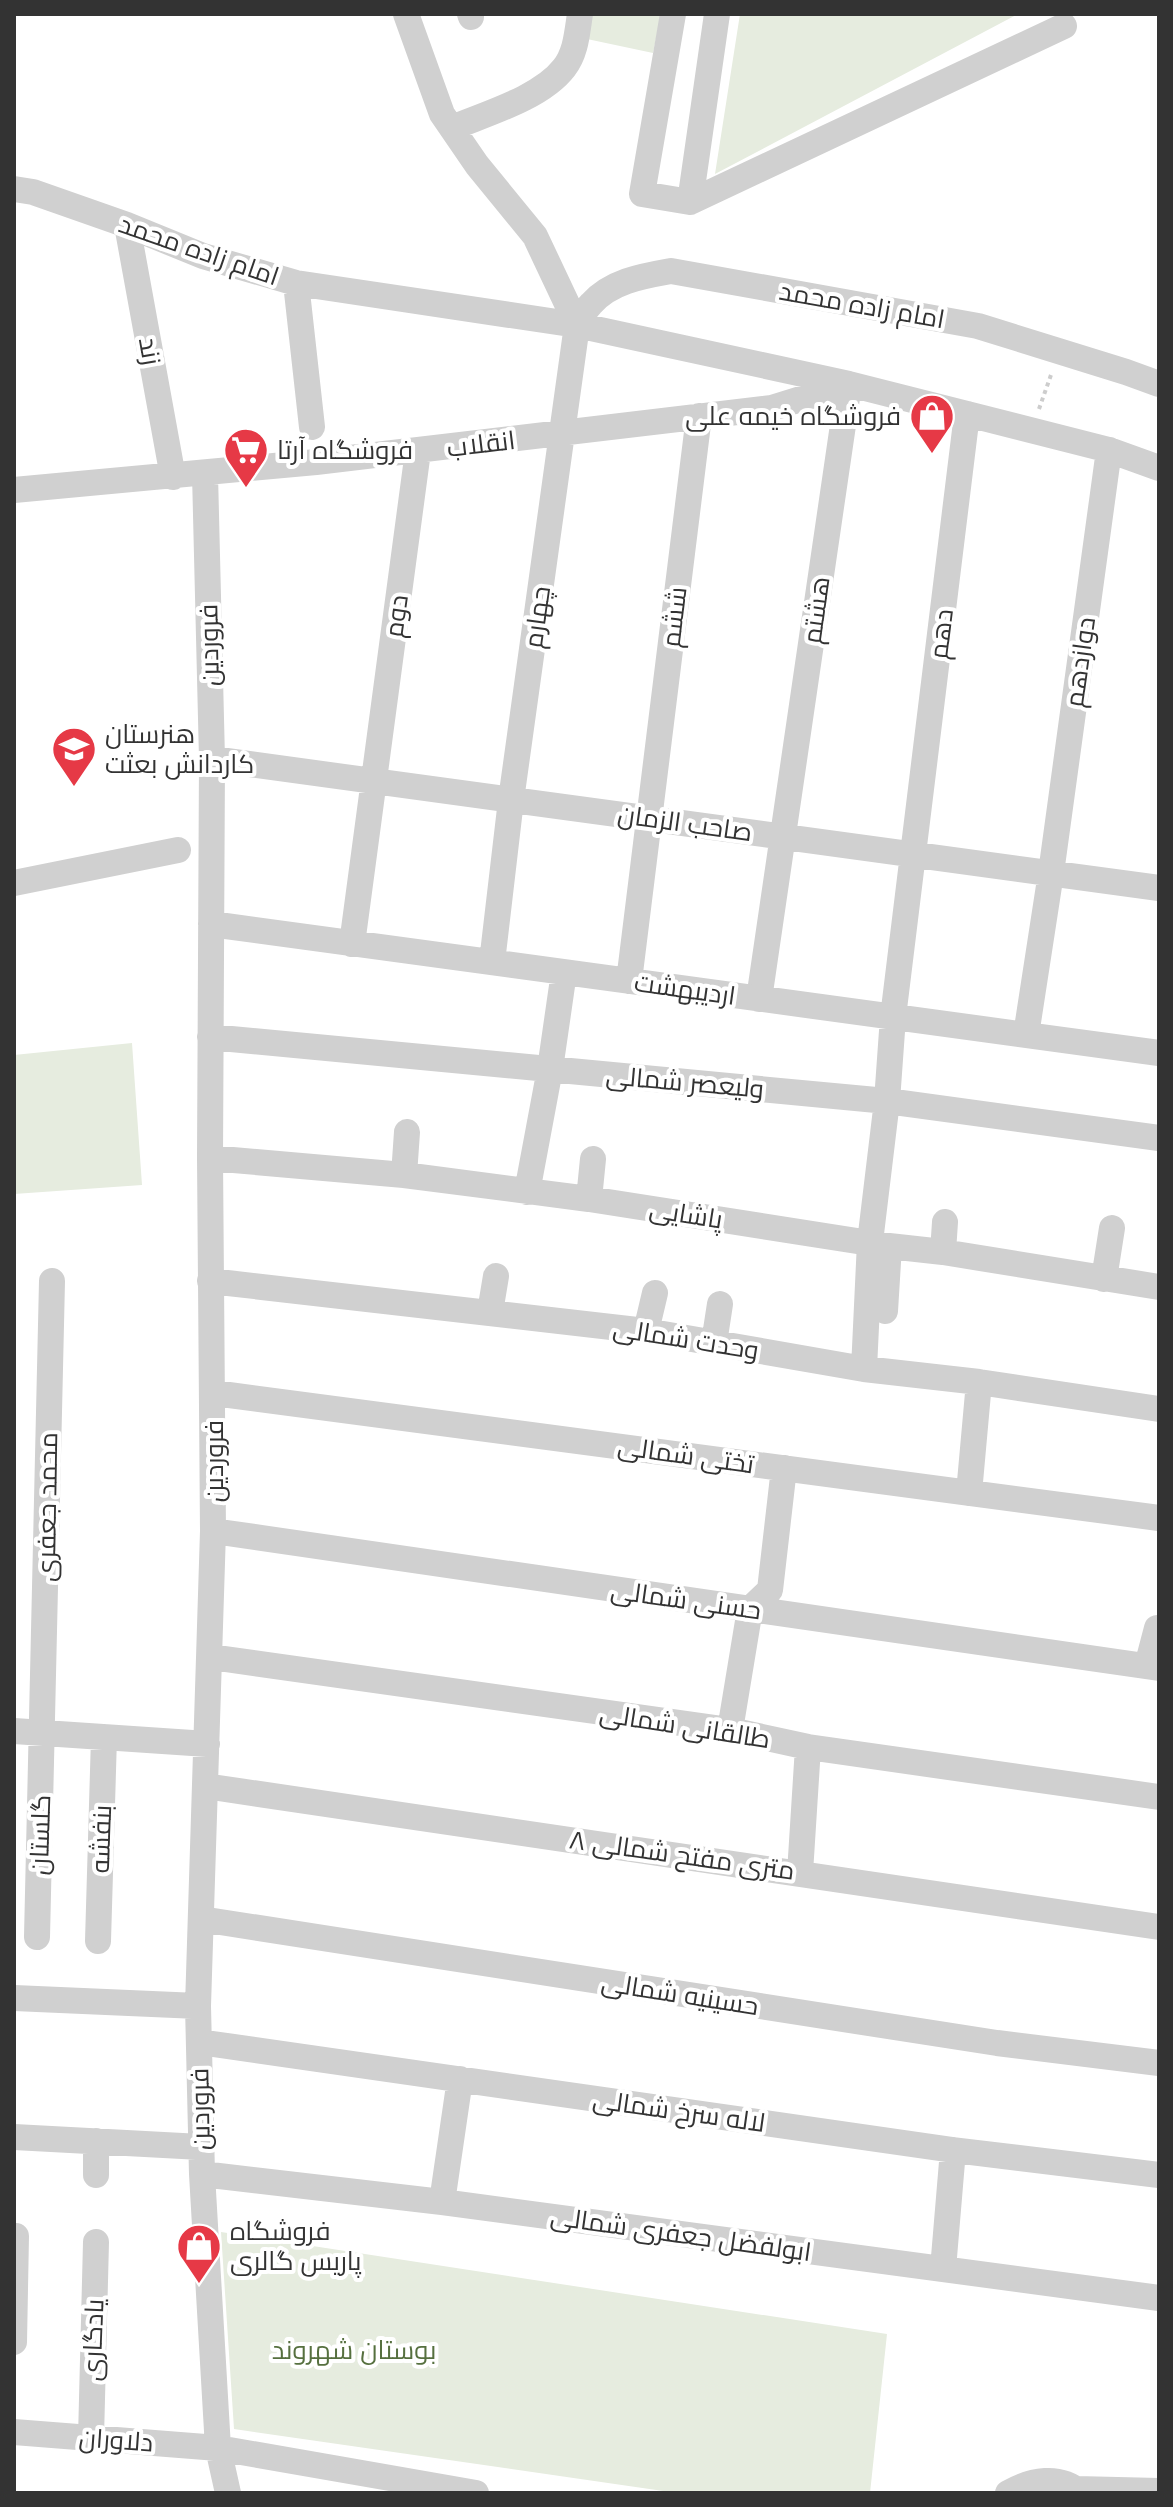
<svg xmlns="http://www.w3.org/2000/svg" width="1173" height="2507" font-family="Quicksand,Cairo,sans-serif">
	<rect width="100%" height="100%" fill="#fff"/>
	<path fill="#e6ecdf" d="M592,14H661L653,53L587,39Z
		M740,14H1018L715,174Z
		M132,1043L142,1185L14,1194V1055Z
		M221,2232L887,2334L870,2493H677L234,2429Z"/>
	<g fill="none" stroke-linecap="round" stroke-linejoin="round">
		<path stroke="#cdcdcd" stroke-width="4" stroke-dasharray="4 4" stroke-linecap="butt" d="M1039,409L1052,372"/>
		<path stroke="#d0d0d0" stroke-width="26" d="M406,14L442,114L477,165L535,236L577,325
			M470,14L471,17
			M673,14L642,194L690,202L1064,26
			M452,128C485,114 541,98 564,68C576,53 577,33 580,14
			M14,189L33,192L127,225L203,256L296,283L577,325L849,384L1109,450L1159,468
			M690,202L717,14
			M127,225L173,477
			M296,283L312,427
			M205,474L212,759L210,1158L213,1531L198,2006L202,2174L218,2448L228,2493
			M14,490L316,462L772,408L846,385
			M212,759L1159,888
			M14,883L178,850
			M211,924L1159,1053
			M352,944L418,451
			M492,962L511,800L577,325C581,318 585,310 591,304C611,281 643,276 671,271L978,326L1126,372L1159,384
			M629,981L699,416
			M759,999L849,384
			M1026,1035L1051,873L1109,450
			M210,1037L887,1101L1159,1138
			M210,1158L404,1175L589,1199L889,1246L943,1252L1159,1287
			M404,1175L407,1132
			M527,1192L550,1069L564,972
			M589,1199L593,1159
			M943,1252L945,1222
			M1104,1279L1112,1228
			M210,1281L646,1331L864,1369L979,1382L1159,1409
			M885,1311L889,1246
			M490,1312L496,1276
			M646,1331L655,1293
			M714,1343L720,1304
			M864,1369L870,1242L887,1101L893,1017L967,414
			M214,1393L1159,1518
			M969,1493L979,1382
			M213,1531L1159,1668
			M211,1657L730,1730L808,1747L1159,1797
			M1147,1666L1157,1628
			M730,1730L750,1609L770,1590L784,1468
			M14,1731L207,1744
			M205,1786L1159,1927
			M800,1873L808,1747
			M201,1919L997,2043L1159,2063
			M37,1937L52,1281
			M98,1941L104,1737
			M14,1998L198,2006
			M199,2042L953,2150L1159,2175
			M14,2137L201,2147
			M96,2141V2175
			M202,2174L442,2202L1159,2298
			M442,2202L460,2079
			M943,2269L953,2150
			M14,2342L16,2236
			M14,2432L218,2448L476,2493
			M91,2438L96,2242
			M1076,2489L1159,2491
			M1008,2493C1031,2480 1059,2474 1081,2493"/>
	</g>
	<defs>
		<g id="shop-pin" transform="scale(2.3)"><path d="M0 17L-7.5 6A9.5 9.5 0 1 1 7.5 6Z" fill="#e63946" stroke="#fff"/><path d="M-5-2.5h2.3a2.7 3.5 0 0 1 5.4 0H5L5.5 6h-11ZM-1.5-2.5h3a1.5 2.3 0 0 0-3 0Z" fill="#fff"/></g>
		<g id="supermarket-pin" transform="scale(2.3)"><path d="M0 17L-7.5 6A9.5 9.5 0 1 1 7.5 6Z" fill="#e63946" stroke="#fff"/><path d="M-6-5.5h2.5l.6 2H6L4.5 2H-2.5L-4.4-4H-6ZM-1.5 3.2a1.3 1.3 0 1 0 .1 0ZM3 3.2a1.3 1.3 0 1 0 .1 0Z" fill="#fff"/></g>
		<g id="school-pin" transform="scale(2.3)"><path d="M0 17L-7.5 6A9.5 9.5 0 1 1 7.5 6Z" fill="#e63946" stroke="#fff"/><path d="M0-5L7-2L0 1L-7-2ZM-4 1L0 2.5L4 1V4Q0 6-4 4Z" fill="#fff"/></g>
	</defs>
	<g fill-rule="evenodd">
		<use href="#shop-pin" x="932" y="416"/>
		<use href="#supermarket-pin" x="246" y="450"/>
		<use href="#school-pin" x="74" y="749"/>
		<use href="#shop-pin" x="199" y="2246"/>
	</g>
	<g text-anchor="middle" stroke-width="8" stroke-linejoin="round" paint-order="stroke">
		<g font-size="26" fill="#333" stroke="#fff">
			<text transform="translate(199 250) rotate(19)" y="9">امام زاده محمد</text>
			<text transform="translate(862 305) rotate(10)" y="9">امام زاده محمد</text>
			<text transform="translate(150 351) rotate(80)" y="9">زند</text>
			<text transform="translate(481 444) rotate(-7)" y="9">انقلاب</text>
			<text transform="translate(816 610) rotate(-82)" y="9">هشتم</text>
			<text transform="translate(396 616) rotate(-82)" y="9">دوم</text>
			<text transform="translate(537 617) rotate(-82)" y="9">چهارم</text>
			<text transform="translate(674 617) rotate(-83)" y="9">ششم</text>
			<text transform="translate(941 634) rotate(-83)" y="9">دهم</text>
			<text transform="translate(209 645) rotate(-91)" y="9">فروردین</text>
			<text transform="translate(1080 662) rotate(-82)" y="9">دوازدهم</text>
			<text transform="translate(685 823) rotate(8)" y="9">صاحب الزمان</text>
			<text transform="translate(685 989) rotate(8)" y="9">اردیبهشت</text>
			<text transform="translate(685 1082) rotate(5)" y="9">ولیعصر شمالی</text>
			<text transform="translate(686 1214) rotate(9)" y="9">پاشایی</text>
			<text transform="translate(686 1339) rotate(9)" y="9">وحدت شمالی</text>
			<text transform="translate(686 1455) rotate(8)" y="9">تختی شمالی</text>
			<text transform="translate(214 1461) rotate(-90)" y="9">فروردین</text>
			<text transform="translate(47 1507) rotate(-89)" y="9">محمد جعفری</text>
			<text transform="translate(686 1600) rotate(8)" y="9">حسنی شمالی</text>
			<text transform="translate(685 1726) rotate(9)" y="9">طالقانی شمالی</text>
			<text transform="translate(40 1835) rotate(-88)" y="9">گلستان</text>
			<text transform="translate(101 1839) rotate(-88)" y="9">بنفشه</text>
			<text transform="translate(682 1855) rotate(8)" y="9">۸ متری مفتح شمالی</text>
			<text transform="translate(680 1994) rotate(9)" y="9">حسینیه شمالی</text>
			<text transform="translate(200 2109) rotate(-91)" y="9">فروردین</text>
			<text transform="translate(679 2111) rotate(8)" y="9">لاله سرخ شمالی</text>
			<text transform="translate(681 2234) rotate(8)" y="9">ابولفضل جعفری شمالی</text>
			<text transform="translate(93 2340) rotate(-88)" y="9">یادگاری</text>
			<text transform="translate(116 2440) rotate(4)" y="9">دلاوران</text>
		</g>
		<g font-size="26" fill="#333" stroke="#fff" text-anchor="start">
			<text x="901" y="425" text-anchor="end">فروشگاه خیمه علی</text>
			<text x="277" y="459">فروشگاه آرتا</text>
			<text x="105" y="743">هنرستان<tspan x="105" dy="30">کاردانش بعثت</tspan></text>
			<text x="230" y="2240">فروشگاه<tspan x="230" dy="30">پاریس گالری</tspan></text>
		</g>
		<g font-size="26" fill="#56703f" stroke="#fff">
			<text x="354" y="2359">بوستان شهروند</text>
		</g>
	</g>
	<rect width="1173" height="2507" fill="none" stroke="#333333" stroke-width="32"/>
</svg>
